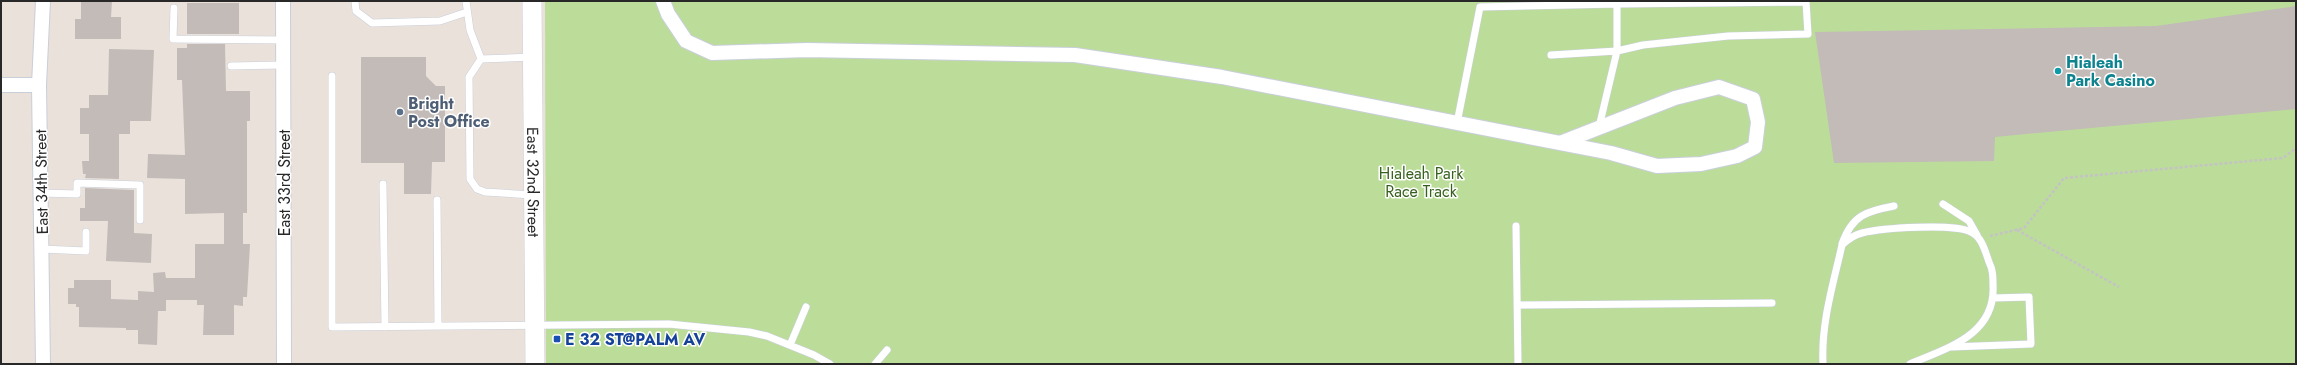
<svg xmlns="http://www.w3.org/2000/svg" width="2297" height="365" font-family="Jost,sans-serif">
	<rect width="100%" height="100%" fill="#eae1db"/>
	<path fill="#bcdd9a" d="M545,1H2296V364H546Z"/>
	<path fill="#c2bbb8" d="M81,1H112L111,17H121V39H75V19H81Z
		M187,3H239V34H187Z
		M2296,6V109L1995,137L1994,161L1834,163L1815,32L2156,26Z
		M187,44H225L226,91H250V121H247V213H243V244H250L247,297H243V306L234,305V335H203L204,305H197V300H166V311H158L157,345L138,344V330H126V328L79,327V307H76V304H68V288H74V280H111V299L138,300V291L154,292L153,273L165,272L166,278H195V244H224V213L185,214V179L147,178L148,154L185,155L182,80H177V48H187Z
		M109,49L154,50L151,121H130V134H119V179L85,178L86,174H83L82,161H89V134H80V108H89V95H108Z
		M361,57H426V76L436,86H445V162H432L431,194H404V163H361Z
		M85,188L134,190V233L152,234L151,263L106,261L108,221H80V208H85Z"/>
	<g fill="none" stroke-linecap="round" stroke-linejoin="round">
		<g stroke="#c9cfd9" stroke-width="8">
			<path id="lane" d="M355,1L356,11L372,23L440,21L467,12
				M466,1L470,30L481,59
				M174,8L173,39L283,40
				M1551,55L1617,51L1643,45L1728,36L1808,34L1806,2L1617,4
				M481,59L469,77L470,179L477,189L485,192L533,195
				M481,59L533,57
				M231,66L283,65
				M332,76V327L669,324L749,332L767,336L814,355L830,364
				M1457,123L1480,7L1617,4V51L1599,127
				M383,184L385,327
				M41,193L77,194V183L140,185V220
				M437,200L438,326
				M1943,204L1969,221L1977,235
				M1516,226L1518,364
				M1842,244C1852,215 1867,211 1894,206
				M42,249L86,251V232
				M1517,305L1772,303
				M790,345L806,307
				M1951,347L2031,344L2029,297L1993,298
				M875,364L887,350
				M1823,364C1821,323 1833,285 1842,245C1848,239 1854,235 1862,233C1882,228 1953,223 1971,232C1982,237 1985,251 1989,262C1993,270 1993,277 1993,285C1996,335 1947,348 1910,364"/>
		</g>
		<g stroke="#c9cfd9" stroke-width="16">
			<path id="street" d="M43,1L39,85L43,364
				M283,1L284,364
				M663,1L668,14L686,41L712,53L807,50L1075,55L1222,77L1611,153L1657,166L1701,164L1737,156L1755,147L1758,122L1753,99L1719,87L1675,98L1560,143
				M1,85H39"/>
		</g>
		<g stroke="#c9cfd9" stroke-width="20">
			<g id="secondary">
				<path id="s1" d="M532,1L535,364"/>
			</g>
		</g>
		<path stroke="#c3c3c3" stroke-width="2.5" stroke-dasharray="3 2" stroke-linecap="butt" d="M2017,230L2119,287
			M1990,236L2024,228L2064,178L2283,158L2296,148"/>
		<use href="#lane" stroke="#fff" stroke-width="7"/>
		<use href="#street" stroke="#fff" stroke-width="14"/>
		<use href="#secondary" stroke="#fff" stroke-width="19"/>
	</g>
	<circle fill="#0f9aa8" stroke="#fff" stroke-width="1.5" cx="2058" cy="71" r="4"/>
	<circle fill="#5c6f8a" stroke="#fff" stroke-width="1.5" cx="400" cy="112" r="4"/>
	<rect fill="#1a4fb4" stroke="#fff" stroke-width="1.5" x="553" y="335" width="8" height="8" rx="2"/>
	<g text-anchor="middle" stroke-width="3" stroke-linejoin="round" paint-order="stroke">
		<g font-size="16" font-weight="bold" fill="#0d838f" stroke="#fff" text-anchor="start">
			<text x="2066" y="68">Hialeah<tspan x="2066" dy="18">Park Casino</tspan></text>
		</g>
		<g font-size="16" font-weight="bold" fill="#4e5e75" stroke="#fff" text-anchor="start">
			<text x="408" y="109">Bright<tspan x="408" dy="18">Post Office</tspan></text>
		</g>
		<g font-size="16" fill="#37601e" stroke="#fff">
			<text x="1421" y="179">Hialeah Park<tspan x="1421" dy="18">Race Track</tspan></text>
		</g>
		<g font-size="16" fill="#282828" stroke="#fff">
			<text transform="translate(41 182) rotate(-91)" y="6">East 34th Street</text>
			<text dy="6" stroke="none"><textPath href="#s1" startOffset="181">East 32nd Street</textPath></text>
			<text transform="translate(284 183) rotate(-90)" y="6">East 33rd Street</text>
		</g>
		<g font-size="16" font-weight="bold" fill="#164399" stroke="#fff" text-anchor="start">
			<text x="565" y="345">E 32 ST@PALM AV</text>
		</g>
	</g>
	<rect width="2297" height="365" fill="none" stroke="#282828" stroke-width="4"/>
</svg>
